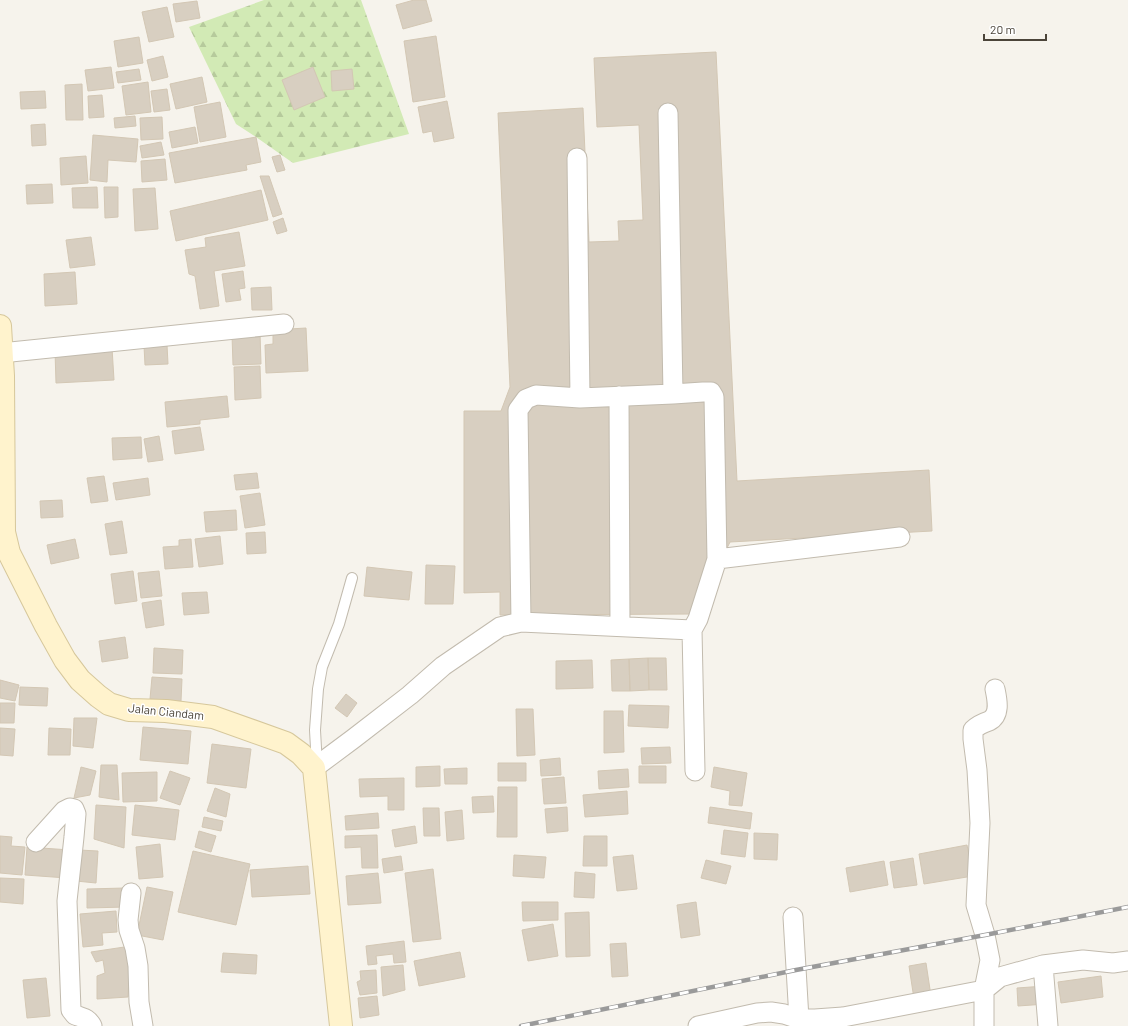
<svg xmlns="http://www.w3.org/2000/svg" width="1128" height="1026" font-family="Barlow,sans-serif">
	<defs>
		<pattern id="forest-firs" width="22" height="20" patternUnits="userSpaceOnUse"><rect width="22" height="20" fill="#d2eab5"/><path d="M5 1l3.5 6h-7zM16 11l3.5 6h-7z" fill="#b6ca9c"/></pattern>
	</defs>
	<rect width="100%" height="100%" fill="#f6f3ec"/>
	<path fill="url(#forest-firs)" d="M264,0H361L409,134L293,163L256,137L236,124L189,27Z"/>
	<path fill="#d8cfc1" stroke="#d3c7b4" d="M414,0H426L432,21L403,29L396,5Z
		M197,1L200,18L176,22L173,4Z
		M167,7L174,37L149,42L142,12Z
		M436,36L445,97L413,102L404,41Z
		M139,37L143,63L118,67L114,41Z
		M716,52L737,481L929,470L932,531L730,542L695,614L500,615V592L464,593V411H501L510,387L498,113L583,108L589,242L619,241L618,221L643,220L639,125L597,127L594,58Z
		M163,56L168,77L152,81L147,60Z
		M111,67L114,88L88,91L85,70Z
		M313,67L325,97L294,110L282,80Z
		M139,69L141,80L118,83L116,72Z
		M352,69L354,89L332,91L331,71Z
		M202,77L207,102L176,109L170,84Z
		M148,82L151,112L126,115L122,86Z
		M82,84L83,120H66L65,85Z
		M167,89L170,110L154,112L151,91Z
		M45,91L46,108L21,109L20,92Z
		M102,95L104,117L89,118L88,96Z
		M447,101L454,138L434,142L432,131L423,133L418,107Z
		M220,102L226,137L200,142L194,107Z
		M135,116L136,126L115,128L114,118Z
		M162,117L163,139L141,140L140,118Z
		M45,124L46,145L32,146L31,125Z
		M195,127L198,143L172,148L169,132Z
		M93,135L138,139L136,162L108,160L107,182L90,180Z
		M256,137L261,162L246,165L247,170L175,183L169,153Z
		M161,142L164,155L142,158L140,146Z
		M280,155L285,170L277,172L272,157Z
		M86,156L88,183L61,185L60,158Z
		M165,159L167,180L142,182L141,161Z
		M260,176H269L282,214L273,217Z
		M52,184L53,203L27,204L26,185Z
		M97,187L98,208H73L72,188Z
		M104,187H118V217L105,218Z
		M155,188L158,229L135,231L133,189Z
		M261,190L268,220L176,241L170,211Z
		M283,218L287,231L277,234L273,222Z
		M239,232L245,266L214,271L219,306L200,309L195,276L189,274L185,250L206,247L205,238Z
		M91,237L95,265L70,268L66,240Z
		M243,271L245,288L239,289L241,300L226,302L222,274Z
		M75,272L77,304L45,306L44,274Z
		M271,287L272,310H252L251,288Z
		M306,328L308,371L266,373L265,345L273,344V330Z
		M260,333L261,364L233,365L232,335Z
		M167,345L168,364L145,365L144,346Z
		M112,348L114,380L56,383L55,351Z
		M260,366L261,398L235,400L234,367Z
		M227,396L229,417L200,420V424L167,427L165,402Z
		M200,427L204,450L175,454L172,431Z
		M159,436L163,460L148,462L144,439Z
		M141,437L142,458L113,460L112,438Z
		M257,473L259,488L236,490L234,475Z
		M104,476L108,501L91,503L87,478Z
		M148,478L150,495L116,500L113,483Z
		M260,493L265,525L245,528L240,496Z
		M62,500L63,517L41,518L40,501Z
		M236,510L237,530L206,532L204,512Z
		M122,521L127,553L110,555L105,524Z
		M265,532L266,553L247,554L246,533Z
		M220,536L223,564L199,567L195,539Z
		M75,539L79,558L51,564L47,545Z
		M191,539L193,567L165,569L163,547L179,546V540Z
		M426,565L455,566L453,604H425Z
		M367,567L412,572L409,600L364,596Z
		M133,571L137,601L115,604L111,574Z
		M159,571L162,596L141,598L138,573Z
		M207,592L209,613L184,615L182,593Z
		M161,600L164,625L146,628L142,603Z
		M125,637L128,658L102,662L99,641Z
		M154,648L183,650L182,674L153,673Z
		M648,658L649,690L630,691L629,659Z
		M648,658H666L667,690H649Z
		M629,659L630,691H612L611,660Z
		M592,660L593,688L556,689V661Z
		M152,677L182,679L181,701L150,699Z
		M0,680L19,685L15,701L0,698Z
		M20,687L48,688L47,706L19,705Z
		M346,694L357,703L347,717L335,708Z
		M0,703H15L14,723H0Z
		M629,705L669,706L668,728L628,726Z
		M516,709H533L535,755L517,756Z
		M604,711H623L624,752L604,753Z
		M74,718H97L93,748L73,746Z
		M143,727L191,731L188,764L140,760Z
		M0,728L15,729L13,756L0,755Z
		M49,728L71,729L70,755H48Z
		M212,744L251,749L246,788L207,783Z
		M670,747L671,763L642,764L641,748Z
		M560,758L561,775L541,776L540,760Z
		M498,763H526V781H498Z
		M101,765H117L119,800L99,797Z
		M440,766V786L416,787V767Z
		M639,766H666V783H639Z
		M81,767L96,771L90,795L74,798Z
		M714,767L747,773L742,806L729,805L730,791L711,787Z
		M467,768V784H445L444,769Z
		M628,769L629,787L599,789L598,771Z
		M170,771L190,778L180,805L160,798Z
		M157,772V801L123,802L122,773Z
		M564,777L566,803L544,804L542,779Z
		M404,778V810H388V796L360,797L359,779Z
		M498,787H517V837H497Z
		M215,788L230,794L226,817L207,811Z
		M627,791L628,814L585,817L583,795Z
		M493,796L494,812L473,813L472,797Z
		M96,805L126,807L124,848L94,839Z
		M135,805L179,810L175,840L132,835Z
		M567,807L568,831L547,833L545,809Z
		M710,807L752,813L750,829L708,823Z
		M423,808H439L440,836H424Z
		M462,810L464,839L447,841L445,812Z
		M378,813L379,828L346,830L345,816Z
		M204,817L223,821L221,831L202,827Z
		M415,826L417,843L395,847L392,830Z
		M724,830L748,833L745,857L721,854Z
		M199,831L216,836L211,852L195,847Z
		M754,833L778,834L777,860L754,859Z
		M377,835L378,868H362L361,847L345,848V836Z
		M0,836L12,837L11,846L25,847L22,875L0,873Z
		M584,836H607V866H583Z
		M160,844L163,877L139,879L136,847Z
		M967,845L973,876L924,884L919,854Z
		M27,847L70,850L67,878L25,875Z
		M79,850L98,851L96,883L76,881Z
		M193,851L250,864L236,925L178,912Z
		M514,855L546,857L544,878L513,876Z
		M633,855L637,889L617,891L613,857Z
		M401,856L403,870L384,873L382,859Z
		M913,858L917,885L894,888L890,862Z
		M706,860L731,866L726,884L701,878Z
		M884,861L888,885L850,892L846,868Z
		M308,866L310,894L252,897L250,870Z
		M433,869L441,939L413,942L405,873Z
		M575,872L595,874L594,898L574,897Z
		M378,873L381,903L348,905L346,876Z
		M0,878L24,879L23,904L0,902Z
		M147,887L173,892L163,940L137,935Z
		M125,888L126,907L87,908V889Z
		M522,902H558V920L523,921Z
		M696,902L700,935L681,938L677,905Z
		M116,911L117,932L102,933L103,945L83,947L80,914Z
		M589,912L590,956L566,957L565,913Z
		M553,924L558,956L528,961L522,930Z
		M404,941L406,962L394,963L393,954L376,956L377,964L368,965L366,946Z
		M626,943L628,976L612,977L610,944Z
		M131,946L136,977L129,978L128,997L97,999V976L105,973L103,960L96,962L91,952Z
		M460,952L465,977L419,986L414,961Z
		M223,953L257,955L256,974L221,972Z
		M926,963L931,996L914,999L909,966Z
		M403,965L405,990L383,996L381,967Z
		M376,970L377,993L360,995L357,982L361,980L360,971Z
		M1101,976L1103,997L1061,1003L1058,982Z
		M46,978L50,1016L27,1018L23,980Z
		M1045,986L1046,1004L1018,1006L1017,988Z
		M377,996L379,1015L360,1018L358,998Z"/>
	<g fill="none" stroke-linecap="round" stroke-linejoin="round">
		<g stroke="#c2bbae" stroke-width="12">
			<path id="lane" d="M317,766L315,730L318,689L322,667L339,624L352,578"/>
		</g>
		<g stroke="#c2bbae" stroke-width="21">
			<path id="street" d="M668,113L673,394
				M577,158L580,398
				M1,353L284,324
				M703,392H711L714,397L717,559L698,619L692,630L521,622L518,410L526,399L536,395L580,398L673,394Z
				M619,396L620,626
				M717,559L900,537
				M692,630L695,771
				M314,768L353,739L410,695L443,666L500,627L521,622
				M36,842L64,811L70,808L74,809L76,814L74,837L67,901L71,1010L75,1015C83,1018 88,1018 92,1026
				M131,893L128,920L129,930L135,948L138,966L139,1002L143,1026
				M793,917L799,1019
				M1043,965L1048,1026
				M698,1026L757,1013L771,1012L784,1014L799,1019H815L843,1017L984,990L1000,977L1043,965L1083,960L1113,963L1128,961
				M984,1026V990L990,960L985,935L976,905L980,823L977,770L973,739V730C978,725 983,723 989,721C1001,715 997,699 995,689"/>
		</g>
		<g stroke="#d6c79b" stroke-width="24">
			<path id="secondary" d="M0,326L3,376L4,532L9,553L46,626L65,660L80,680L98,696L109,704L129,710L166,711L213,717L286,743L301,754L314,768L341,1026"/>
		</g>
		<use href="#lane" stroke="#fff" stroke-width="10"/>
		<use href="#street" stroke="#fff" stroke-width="19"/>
		<use href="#secondary" stroke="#fff3cd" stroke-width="22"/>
		<g stroke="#9a9a9a" stroke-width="4.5">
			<path id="rail" d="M521,1026L796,970L985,935L1128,907"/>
		</g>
		<use href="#rail" stroke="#fff" stroke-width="3" stroke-dasharray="9" stroke-linecap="butt"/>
	</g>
	<g text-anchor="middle" stroke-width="3" stroke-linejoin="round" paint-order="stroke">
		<g font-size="12" fill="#4b4439" stroke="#fff">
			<text transform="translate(166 712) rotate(6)" y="4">Jalan Ciandam</text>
		</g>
	</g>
	<path d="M984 34v6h62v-6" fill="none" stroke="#4b4439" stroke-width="2"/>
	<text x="990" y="34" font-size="12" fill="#4b4439" stroke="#ffffff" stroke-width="3" paint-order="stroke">20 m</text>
</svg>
